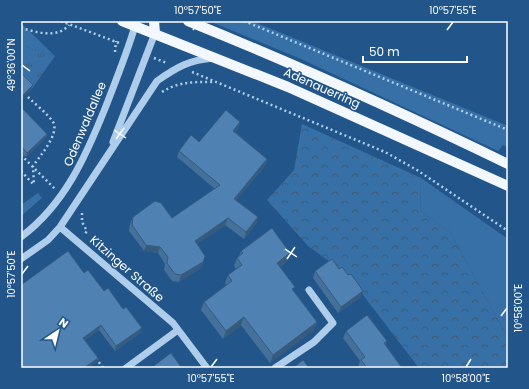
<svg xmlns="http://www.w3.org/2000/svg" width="529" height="389" font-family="Poppins,sans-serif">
	<defs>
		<pattern id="forest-crowns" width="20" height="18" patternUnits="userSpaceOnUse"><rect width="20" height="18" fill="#3670a7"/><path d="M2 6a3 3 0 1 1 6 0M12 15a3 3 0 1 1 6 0" fill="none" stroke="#435a70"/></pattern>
		<pattern id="park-tufts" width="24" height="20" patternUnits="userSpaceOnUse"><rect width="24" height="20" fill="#3670a7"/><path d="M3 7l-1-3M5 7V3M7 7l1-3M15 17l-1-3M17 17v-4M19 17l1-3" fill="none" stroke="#435a70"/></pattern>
	</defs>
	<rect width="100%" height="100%" fill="#22568a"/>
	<path fill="#3670a7" d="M209,21H252L508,126V147L503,145L498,151L301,59Z
		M21,23L55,56L21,45Z
		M421,178L508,239V338L450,232L420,211Z
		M38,193L42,198L21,216V205Z"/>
	<path fill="url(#forest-crowns)" d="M302,124L421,178L420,211L450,232L508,338V368H419L347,274L308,246L267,200L294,170Z"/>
	<path fill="url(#park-tufts)" d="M21,45L55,56L31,90L21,79Z"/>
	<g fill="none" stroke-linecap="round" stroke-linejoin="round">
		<path stroke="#aecdea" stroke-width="2.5" stroke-dasharray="2 3" stroke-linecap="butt" d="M61,21L119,43
			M244,21L508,130
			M21,28C36,32 57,39 69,25
			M115,52L116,41
			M154,58L167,63
			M192,72L385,152L417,170L508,231
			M162,92C179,81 196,82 215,82
			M28,97C36,105 47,113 53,122C60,134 39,157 33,166L34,185
			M21,155L55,189
			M21,171L34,185
			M82,213V222L87,231L84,235
			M96,358L103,368"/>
		<path stroke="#aecdea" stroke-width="7" d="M113,142L155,33
			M60,227L173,323L207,368
			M21,237C65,204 86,156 106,106C116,80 127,53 135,26
			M21,259L48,240L60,227L157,81C177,67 189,60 214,58
			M126,368L178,330
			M275,368L314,342L333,323L309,290"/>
		<path stroke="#f2f8fe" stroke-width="10" d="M122,21L288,87L508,186
			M154,21L155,33
			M188,21C297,65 403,113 508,164"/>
	</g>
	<path fill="#44709a" d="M21,107L47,134L46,138L26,157L21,152Z
		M238,129L235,132L267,159L265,166L236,200L258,217L256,224L244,239L225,225L197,244L205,256L201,268L179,282L172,281L164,270L165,264L158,253L144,251L129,231L130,224L133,217L172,218L215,189L177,157L179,151L199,142Z
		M241,251L287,261L280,267L293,290L317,322L314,330L270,363L241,325L223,339L201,310L204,302L227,286L225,283L228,275L236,269L234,266L237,258L239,256Z
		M339,269L361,297L338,313L313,278L315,271Z
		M84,273L104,291L140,333L115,351L99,330L85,340L98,358L96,363L21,368Z
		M346,331L387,341L385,345L402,368H359L358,367L360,361L343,338Z"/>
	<path fill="#375b7d" d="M33,85L31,90L21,100V97Z
		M240,122L238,129L231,137L233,131Z
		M47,134L46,138L26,157L27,153Z
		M267,159L265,166L232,205L234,199Z
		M258,217L256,224L244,239L246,232Z
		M228,218L225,225L192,248L195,241Z
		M146,245L160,247L158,253L144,251Z
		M290,253L287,261L274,272L277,263Z
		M203,262L201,268L179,282L181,275Z
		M363,291L361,297L338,313L341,307Z
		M244,317L241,325L223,339L226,331Z
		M317,322L314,330L270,363L273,355Z
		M101,325L99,330L82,343L83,338Z
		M142,328L140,333L115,351L116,346Z
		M98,358L96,363L89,368H84Z"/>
	<path fill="#4f82b3" stroke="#375b7d" d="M21,73L33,85L21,97Z
		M21,107L47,134L27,153L21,146Z
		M226,110L240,122L233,131L267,159L234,199L258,217L246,232L228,218L195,241L205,256L203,262L181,275L175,274L167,263L168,257L160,247L146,245L132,225L133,217L155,201L161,203L172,218L220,185L179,151L191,135L199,142Z
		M272,228L290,253L277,263L295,287L292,289L317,322L273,355L244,317L226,331L204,302L232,281L228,275L242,265L237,258L243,253L241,251Z
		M68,251L84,273L88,270L104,291L108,288L123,309L126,307L142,328L116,346L101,325L83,338L98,358L84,368H21V285Z
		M332,259L339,269L342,267L348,275L351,274L363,291L341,307L315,271Z
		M367,315L387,341L384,343L402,368H367L361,360L365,357L346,331Z
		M171,353L181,367L179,368H151Z
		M303,360L309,368H293Z"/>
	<path fill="none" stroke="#fff" stroke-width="1.5" d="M193,30L198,22M447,30L453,22M22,65L30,71M114,130L126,138M116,139L124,128M285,249L297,257M287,259L295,247M22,274L28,266M501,316L507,308M211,367L217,359M466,367L471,359"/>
	<g text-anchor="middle" stroke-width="3" stroke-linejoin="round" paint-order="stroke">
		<g font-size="12" fill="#fff" stroke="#22568a">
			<text transform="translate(322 88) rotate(24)" y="4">Adenauerring</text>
			<text transform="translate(85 124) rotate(-67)" y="4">Odenwaldallee</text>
			<text transform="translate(127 269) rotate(41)" y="4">Kitzinger Straße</text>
		</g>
	</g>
	<rect width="529" height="389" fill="none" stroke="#22568a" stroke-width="44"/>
	<g transform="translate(58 331) rotate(35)" stroke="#22568a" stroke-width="3" paint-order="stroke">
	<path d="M0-3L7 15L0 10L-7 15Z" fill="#ffffff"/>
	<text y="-6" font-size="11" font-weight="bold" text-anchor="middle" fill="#ffffff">N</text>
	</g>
	<path d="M363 56v6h104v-6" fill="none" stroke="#ffffff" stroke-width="2"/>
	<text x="369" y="56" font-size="12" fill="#ffffff" stroke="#22568a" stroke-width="3" paint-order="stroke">50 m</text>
	<rect x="22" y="22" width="485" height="345" fill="none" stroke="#fff" stroke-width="1.5"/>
	<g font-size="10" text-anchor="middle" fill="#fff">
		<text x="198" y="14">10°57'50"E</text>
		<text x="453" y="14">10°57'55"E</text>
		<text transform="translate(11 65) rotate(-90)" y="4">49°36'00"N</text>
		<text transform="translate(11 274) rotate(-90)" y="4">10°57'50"E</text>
		<text transform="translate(518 308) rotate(-90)" y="4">10°58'00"E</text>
		<text x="211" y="382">10°57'55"E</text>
		<text x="466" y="382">10°58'00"E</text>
	</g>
</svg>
